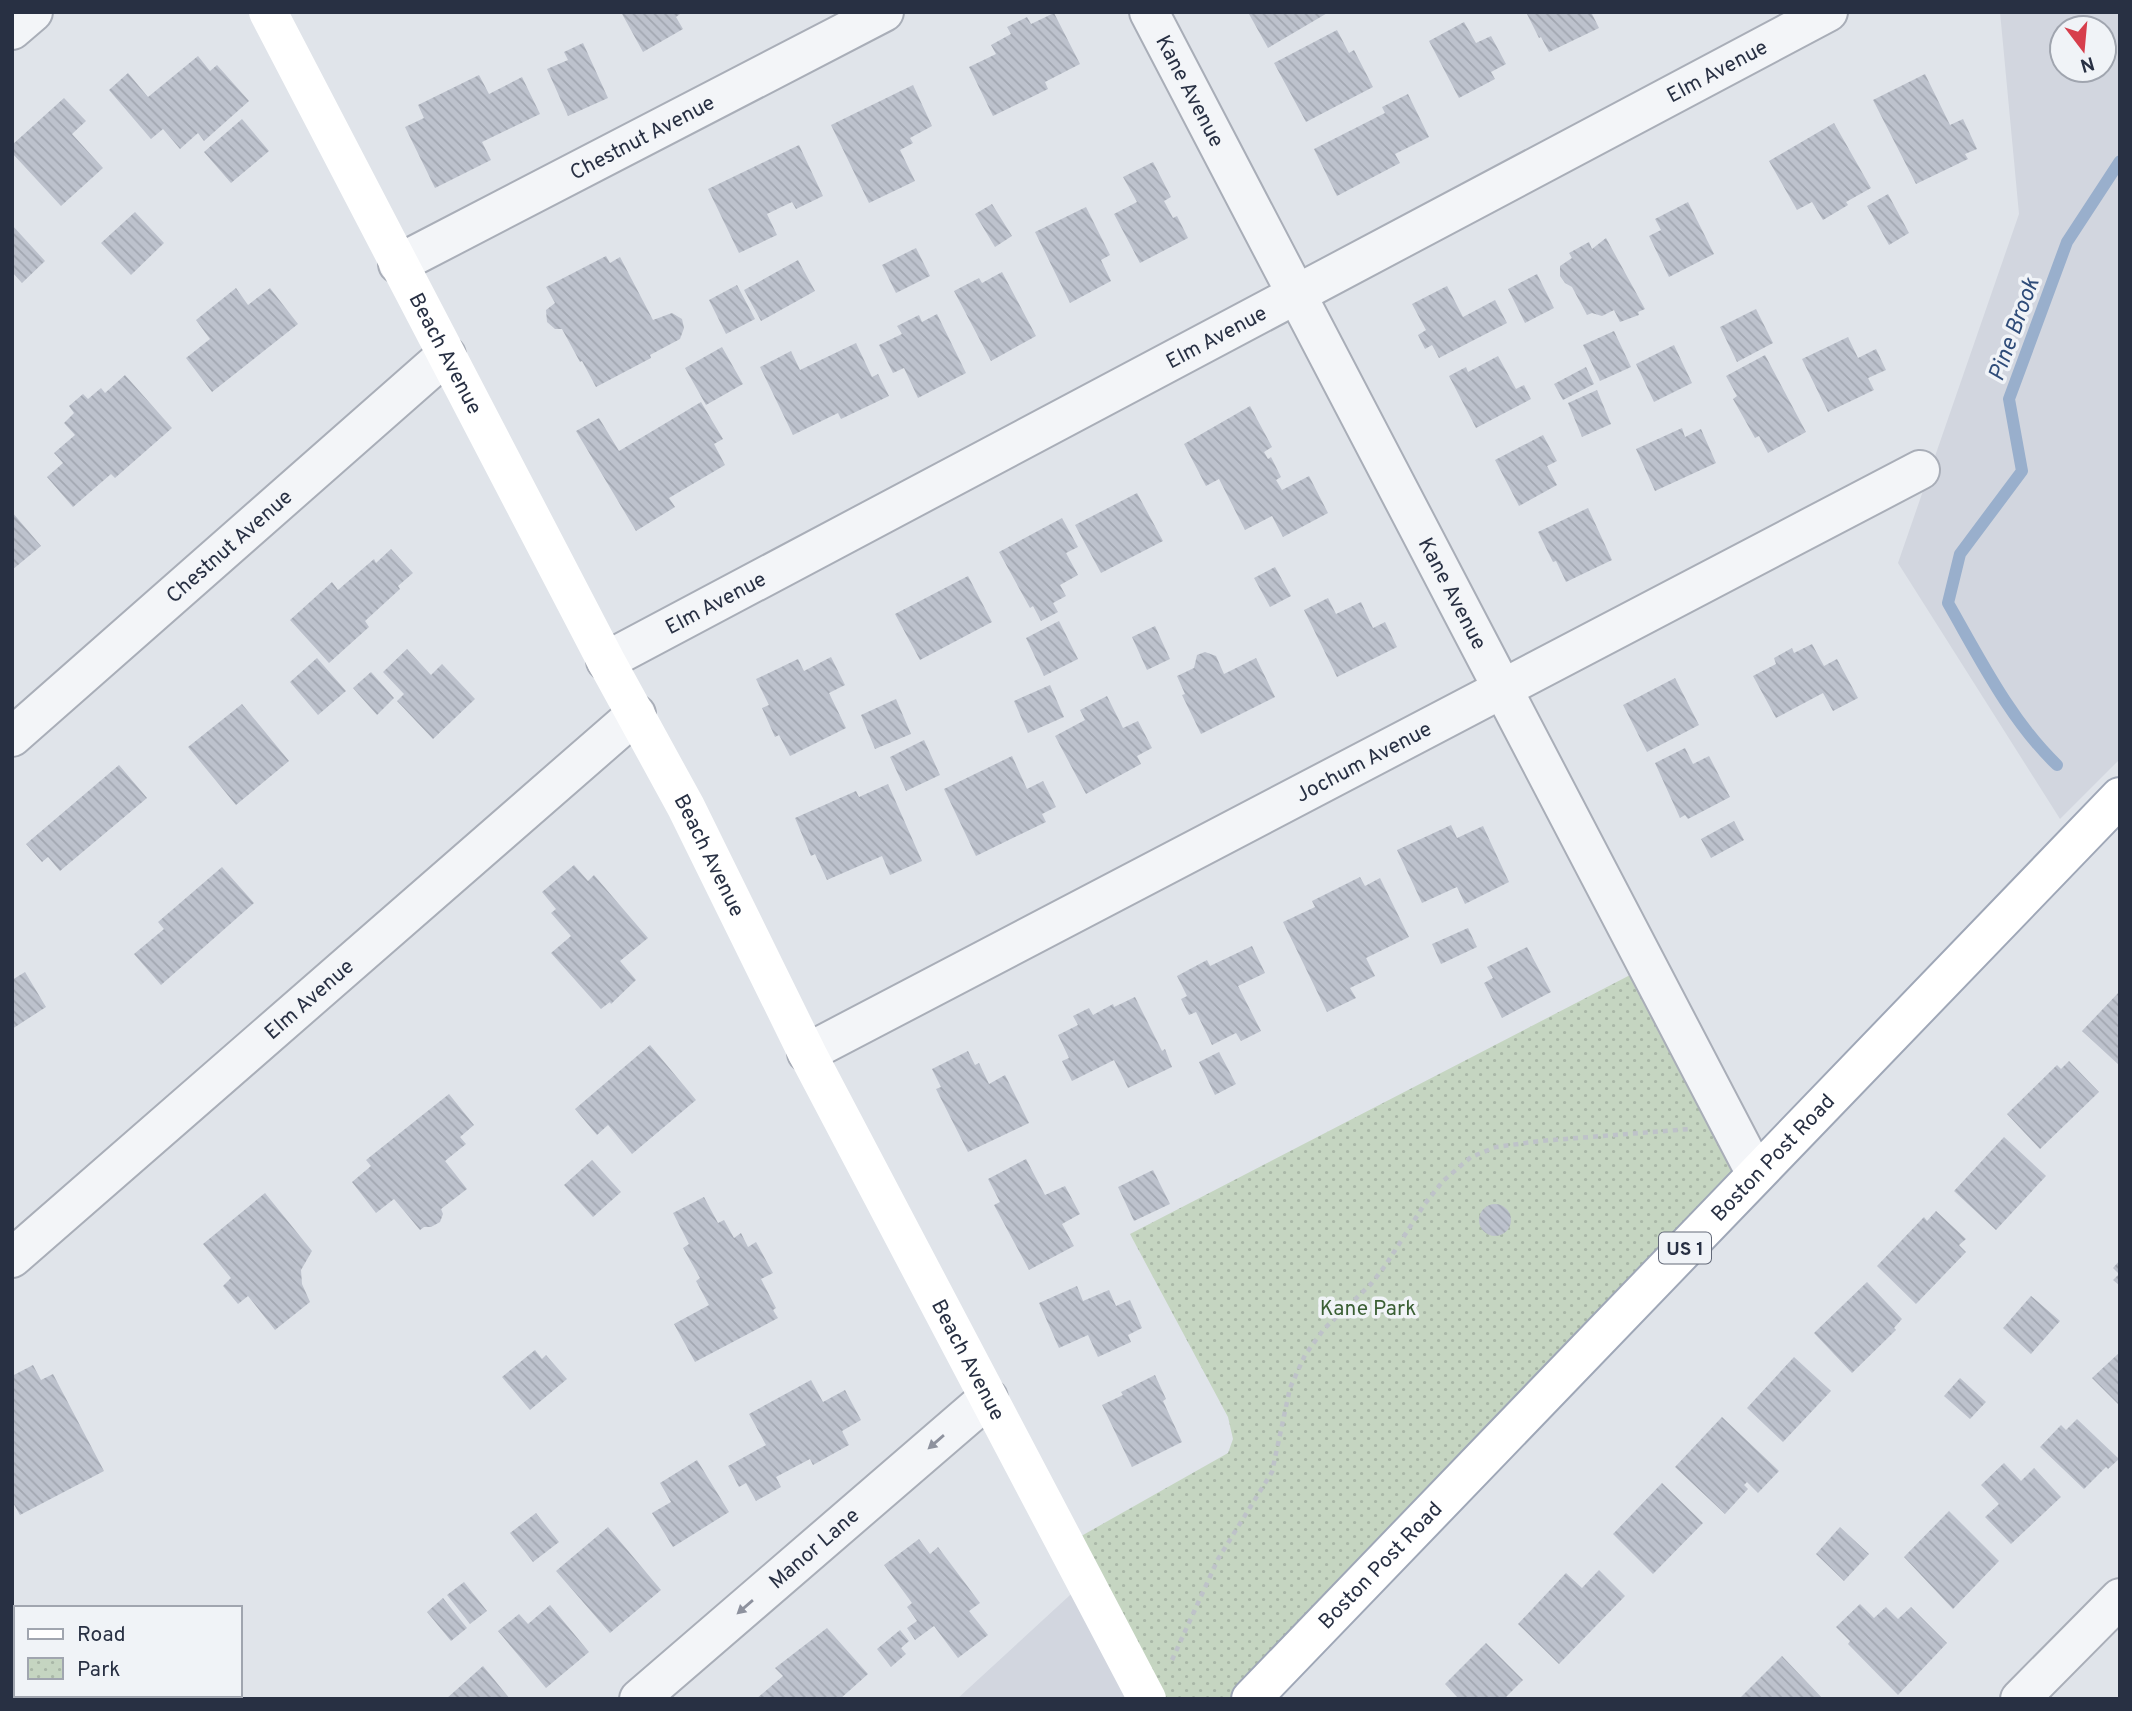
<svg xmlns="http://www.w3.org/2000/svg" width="2132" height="1711" font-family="Overpass,sans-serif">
	<defs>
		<pattern id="park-dots" width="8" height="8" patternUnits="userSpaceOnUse" patternTransform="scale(1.75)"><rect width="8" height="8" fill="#c5d5c1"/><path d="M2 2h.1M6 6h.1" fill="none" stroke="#a9b7a7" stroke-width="1.8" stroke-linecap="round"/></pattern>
		<pattern id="building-back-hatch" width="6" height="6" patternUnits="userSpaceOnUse" patternTransform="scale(1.75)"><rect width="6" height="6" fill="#bdc2cd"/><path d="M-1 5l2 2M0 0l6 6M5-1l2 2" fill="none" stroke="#a2a7b1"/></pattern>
	</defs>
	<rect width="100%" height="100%" fill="#e0e4ea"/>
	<path fill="#d2d6df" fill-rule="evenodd" d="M2000,12H2120V759L2060,819L1898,563L2019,214ZM2062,28H2104V70H2062Z
		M1094,1573L1157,1699H957Z"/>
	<path fill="url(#park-dots)" d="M1634,973L1739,1169L1241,1699H1157L1076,1539L1228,1453L1233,1439L1228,1417L1130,1234Z"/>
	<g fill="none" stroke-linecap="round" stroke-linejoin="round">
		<path stroke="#99afcc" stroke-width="12" d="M2057,765C2011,721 1980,659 1948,603L1960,554L2022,471L2009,399L2067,242L2120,161"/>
	</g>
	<path fill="url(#building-back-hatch)" d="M621,12H679L680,14L676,17L683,29L643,52Z
		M1252,12H1329L1268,48L1249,14Z
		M1526,12H1591L1599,28L1549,52L1541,37L1539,38Z
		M1054,13L1080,64L1045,82L1048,89L993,116L969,67L996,54L991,45L1011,34L1007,27L1027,17L1031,24Z
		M1464,22L1476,43L1491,36L1506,64L1491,72L1495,79L1459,98L1429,41Z
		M1337,30L1349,53L1354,50L1373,87L1306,122L1274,63Z
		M583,43L608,98L568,116L547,69L568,60L564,52Z
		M198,56L210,71L217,65L249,101L204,141L198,133L180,149L163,129L151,139L109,90L128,73L148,97Z
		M1925,74L1950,125L1963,119L1977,149L1965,154L1968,159L1916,184L1873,100Z
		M479,75L489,94L522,77L540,114L482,142L491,160L435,188L405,127L424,118L418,105Z
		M913,85L932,126L910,138L913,143L900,150L915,181L869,203L831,125Z
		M1408,94L1429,137L1395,154L1400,163L1337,196L1314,149L1385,113L1382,107Z
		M64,98L86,121L72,134L103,168L61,206L12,153V145Z
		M242,119L269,151L231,183L204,152Z
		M1834,123L1871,188L1846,202L1848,205L1823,220L1812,202L1797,210L1769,161Z
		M799,145L823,196L796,209L792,202L767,214L777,235L739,253L708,189Z
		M1153,162L1171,197L1164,201L1173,218L1177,216L1188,238L1140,263L1114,214L1137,202L1123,177Z
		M1888,194L1909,233L1889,245L1867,206Z
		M1688,202L1714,254L1669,277L1649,236L1661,230L1655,219Z
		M992,204L1012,236L995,247L975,214Z
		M1086,207L1110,255L1101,260L1111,281L1070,303L1035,232Z
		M135,212L164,243L131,275L101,243Z
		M12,225L45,261L22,283L12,272Z
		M1606,238L1645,309L1638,312L1639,315L1620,322L1614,310L1602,316L1592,313L1587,315L1572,287L1565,283L1560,276V266L1572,258L1569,253L1589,242L1592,249Z
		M916,248L930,276L896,293L882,265Z
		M606,256L610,263L620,257L653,320L672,313L682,319L684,328L680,339L650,355L651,358L596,387L582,361L580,362L562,329H555L547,322L546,310L555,303L546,287Z
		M798,260L815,291L761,321L744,290Z
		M1002,272L1036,336L991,361L954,291L979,278L982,283Z
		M1537,274L1554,308L1525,323L1508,289Z
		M737,285L755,319L726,334L709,300Z
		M1447,286L1463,317L1495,300L1507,323L1439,358L1432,345L1425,349L1418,335L1426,330L1412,304Z
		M236,288L248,305L270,288L298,324L212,392L186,358L210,339L196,320Z
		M1756,309L1773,343L1737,362L1720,327Z
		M937,314L966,373L918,398L904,368L893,373L879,345L902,334L897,326L919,315L922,322Z
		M1614,331L1631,367L1600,381L1583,345Z
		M1848,337L1858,358L1876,349L1886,370L1868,378L1874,390L1828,412L1802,359Z
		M856,343L872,377L878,374L889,396L841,419L838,413L793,435L760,367L791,351L800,370Z
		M1674,345L1692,383L1654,402L1636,364Z
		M722,347L743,384L706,405L685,368Z
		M1765,355L1806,432L1768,453L1759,436L1755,438L1733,399L1737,396L1726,376Z
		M1498,356L1516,389L1524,385L1531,399L1476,428L1449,376L1466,367L1468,372Z
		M1586,367L1594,384L1563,400L1554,384Z
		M125,375L172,428L115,478L111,474L73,507L47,477L63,463L54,453L75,435L64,423L74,413L69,406L83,394L88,399L101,388L105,393Z
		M1597,390L1611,424L1582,437L1568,403Z
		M701,402L723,439L714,444L725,465L669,498L675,507L636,531L576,431L599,418L619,451Z
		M1250,406L1272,447L1264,452L1268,459L1271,457L1281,477L1276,480L1282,490L1309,476L1328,513L1283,537L1272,516L1245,530L1219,479L1206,486L1184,444Z
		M1682,428L1685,437L1701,429L1716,463L1655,491L1636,449Z
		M1543,435L1557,461L1547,466L1557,485L1519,506L1495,460Z
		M1137,493L1163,541L1101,573L1075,525Z
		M1588,508L1612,560L1566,582L1556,561L1553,562L1538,532Z
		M12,512L41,546L12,570Z
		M1062,518L1078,547L1066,553L1078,575L1060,585L1066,596L1053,603L1058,612L1041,621L1033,606L1030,608L999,552Z
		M391,549L413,573L398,586L400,589L365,621L369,627L329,663L290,620L332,582L338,590L374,559L376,563Z
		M1275,567L1291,596L1270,607L1254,578Z
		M968,576L992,622L920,660L895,614Z
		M1328,598L1336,614L1361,602L1373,628L1385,622L1397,647L1337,677L1304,610Z
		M1059,621L1078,659L1044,676L1026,638Z
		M1155,626L1170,659L1147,670L1132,637Z
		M1812,644L1824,666L1837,659L1858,698L1833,711L1823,693L1776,718L1753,676L1776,664L1774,658L1792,648L1794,653Z
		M407,649L431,675L442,664L475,699L433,739L397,701L404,694L383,672Z
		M1205,652L1216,656L1224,674L1256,658L1275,697L1201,734L1182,695L1185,694L1177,676L1194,668L1197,655Z
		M831,657L845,685L829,693L846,728L790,756L779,735L775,737L762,708L769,705L756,679L798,659L804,671Z
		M317,658L346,691L318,715L290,682Z
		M371,672L394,698L377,715L353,688Z
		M1675,678L1699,725L1647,752L1623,705Z
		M1050,685L1064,717L1028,733L1014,701Z
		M1107,696L1123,728L1138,721L1152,748L1137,756L1141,764L1086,794L1055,736L1085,720L1080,710Z
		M896,699L911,734L875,749L861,715Z
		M242,704L289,761L236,805L188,747Z
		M924,740L940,775L906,791L890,757Z
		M1685,748L1693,764L1709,756L1730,797L1688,819L1685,815L1680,818L1655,763Z
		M1012,756L1027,789L1043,781L1056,807L1042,814L1046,822L976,856L944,789Z
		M119,765L147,798L60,871L48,857L42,862L26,844Z
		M888,784L922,861L890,875L882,856L827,880L815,854L811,856L795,818L856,791L859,797Z
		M1734,821L1744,840L1711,858L1701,839Z
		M1451,825L1457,838L1483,826L1509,882L1465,904L1457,887L1422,903L1397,850Z
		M574,865L588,881L594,875L648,938L620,961L636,980L611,1004L610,1002L601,1009L551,953L571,936L551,913L556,909L542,892Z
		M222,867L254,903L161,985L134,954L164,929L158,922Z
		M1360,877L1365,886L1380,878L1409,937L1366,958L1375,976L1350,988L1356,998L1327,1012L1283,922L1315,907L1312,901Z
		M1468,928L1477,947L1441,964L1432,944Z
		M1252,946L1265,973L1238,986L1261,1031L1241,1041L1236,1033L1212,1045L1196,1012L1189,1015L1181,999L1187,996L1177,976L1207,960L1210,966Z
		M1527,947L1551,992L1502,1018L1484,983L1493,978L1487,967Z
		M25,972L46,1007L12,1029V980Z
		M2120,991V1066L2082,1031Z
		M1135,997L1162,1051L1165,1049L1172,1067L1128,1088L1114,1060L1072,1081L1062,1061L1069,1058L1058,1035L1078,1025L1073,1016L1089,1008L1093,1015L1113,1004L1114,1007Z
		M650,1045L696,1100L632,1154L608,1125L597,1135L575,1109Z
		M968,1051L975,1065L979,1063L989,1084L1005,1075L1029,1123L968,1152L936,1089L941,1087L932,1069Z
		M1219,1052L1236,1084L1215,1095L1199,1062Z
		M2069,1061L2099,1092L2040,1149L2007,1114L2057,1065L2061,1069Z
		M449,1094L474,1125L460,1137L466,1144L445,1161L467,1189L441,1209L443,1214L440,1222L431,1227H424L420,1230L394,1199L376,1213L352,1182L371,1166L366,1160Z
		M2004,1137L2046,1176L1996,1230L1954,1191Z
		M1026,1159L1045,1195L1065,1186L1080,1214L1062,1224L1074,1246L1029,1270L994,1205L1000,1202L988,1179Z
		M592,1160L621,1192L593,1217L564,1185Z
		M1153,1170L1170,1204L1134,1221L1118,1187Z
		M265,1193L312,1251L301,1270L302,1284L310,1302L275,1330L248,1296L238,1304L223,1286L231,1278L203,1244Z
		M704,1197L718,1223L724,1220L734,1238L741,1233L748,1247L756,1242L773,1273L761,1279L776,1308L773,1310L778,1318L695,1362L674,1324L709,1305L696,1281L700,1278L683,1248L689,1244L673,1213Z
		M1479 1220a16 16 0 1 1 32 0a16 16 0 1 1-32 0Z
		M1936,1211L1966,1239L1959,1245L1966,1252L1916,1304L1877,1266L1924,1217L1927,1221Z
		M2120,1260V1286L2113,1280L2119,1274L2113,1268Z
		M1867,1282L1902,1319L1894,1328L1896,1330L1852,1373L1814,1333Z
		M1077,1286L1083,1301L1109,1290L1116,1306L1130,1300L1142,1328L1128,1335L1131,1342L1098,1357L1088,1335L1059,1348L1039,1303Z
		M2031,1296L2060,1321L2031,1354L2003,1328Z
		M535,1350L542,1359L546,1355L567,1379L530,1410L502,1377Z
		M2120,1352V1406L2092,1378Z
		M1794,1357L1831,1391L1783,1442L1747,1408Z
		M33,1365L41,1380L53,1374L104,1471L20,1515L12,1501V1376Z
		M1155,1375L1166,1399L1163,1401L1182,1442L1132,1467L1102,1405L1123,1395L1121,1392Z
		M1960,1378L1986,1402L1970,1419L1944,1396Z
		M811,1380L823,1402L845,1390L861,1420L842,1431L849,1445L813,1465L810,1459L776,1477L781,1487L756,1501L746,1483L739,1487L728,1466L766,1445L749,1414Z
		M1722,1417L1779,1471L1758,1493L1747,1482L1744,1485L1748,1489L1725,1514L1675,1467Z
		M2077,1419L2119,1459L2108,1469L2106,1467L2084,1489L2040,1447L2061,1425L2066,1430Z
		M697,1460L729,1512L673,1547L652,1513L671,1502L660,1483Z
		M2004,1463L2021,1481L2034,1468L2061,1497L2011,1544L1985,1517L1999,1504L1981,1485Z
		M1662,1483L1703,1523L1653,1574L1613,1534Z
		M1949,1511L1999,1561L1953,1609L1904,1557Z
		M536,1513L559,1542L533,1562L510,1533Z
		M608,1527L661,1590L610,1633L556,1571Z
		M1840,1527L1869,1554L1844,1581L1816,1554Z
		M919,1539L930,1554L938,1547L980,1603L969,1611L988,1635L958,1658L934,1626L915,1640L907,1628L917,1621L907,1607L912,1603L884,1565Z
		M1599,1570L1625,1596L1559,1664L1518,1624L1566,1573L1582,1588Z
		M464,1582L487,1611L470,1624L447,1595Z
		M443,1598L467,1628L451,1641L427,1612Z
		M1860,1604L1874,1618L1886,1607L1898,1619L1911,1607L1947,1643L1898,1695L1848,1644L1850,1641L1836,1627Z
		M550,1605L589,1652L546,1688L498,1631L519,1614L528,1624Z
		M827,1628L868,1674L840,1699H756L783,1676L775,1668Z
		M12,1630L16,1634V1648L12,1651Z
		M900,1630L909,1641L901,1648L906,1654L891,1667L877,1649Z
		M1486,1643L1523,1680L1504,1699H1459L1445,1684Z
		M1782,1656L1823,1699H1739Z
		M483,1666L510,1699H446Z"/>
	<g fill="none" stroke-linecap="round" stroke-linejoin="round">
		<g stroke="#a9aeb8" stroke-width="42">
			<g id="street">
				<path id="s1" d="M1149,12L1756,1174"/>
				<path d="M12,30L33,12"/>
				<path id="s2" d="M398,264L884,12"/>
				<path id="s3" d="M606,661L1828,12"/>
				<path id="s4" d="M12,737L446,355"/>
				<path id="s5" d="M807,1053L1920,470"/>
				<path id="s6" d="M12,1258L636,714"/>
				<path id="s7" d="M639,1699L988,1398"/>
				<path d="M2020,1699L2120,1598"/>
			</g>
		</g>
		<g stroke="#9fa7b7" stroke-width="42">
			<g id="primary">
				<path id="s9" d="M1251,1699L2120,797"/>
			</g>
		</g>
		<path stroke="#bec2c9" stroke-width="4.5" stroke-dasharray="5 5" stroke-linecap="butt" d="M1172,1660L1218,1559L1272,1472L1290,1388L1305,1355L1324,1329L1371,1284L1385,1266L1424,1205L1443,1181L1471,1157L1496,1147L1540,1141L1690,1129"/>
		<use href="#street" stroke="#f3f5f8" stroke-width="38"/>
		<path stroke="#fff" stroke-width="38" id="s8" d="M268,12L606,661L686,807L807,1053L1147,1699"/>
		<use href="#primary" stroke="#fff" stroke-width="38"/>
	</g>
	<defs><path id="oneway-solid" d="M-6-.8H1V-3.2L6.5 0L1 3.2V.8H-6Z" transform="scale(1.75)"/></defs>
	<g fill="#8e929e">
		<use href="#oneway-solid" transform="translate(936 1442) rotate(139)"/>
		<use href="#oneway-solid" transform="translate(745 1607) rotate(139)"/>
	</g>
	<g text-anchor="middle" stroke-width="7" stroke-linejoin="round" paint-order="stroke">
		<rect fill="#f0f3f7" stroke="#646a79" stroke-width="2" x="1659" y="1232.5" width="52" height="31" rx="5"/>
		<g font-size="19" font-weight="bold" fill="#283043">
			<text x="1685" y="1255">US 1</text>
		</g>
		<g font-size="21" fill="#283043" stroke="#f0f3f7">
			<text dy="7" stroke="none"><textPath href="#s3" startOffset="1258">Elm Avenue</textPath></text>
			<text dy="7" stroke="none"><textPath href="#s1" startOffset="89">Kane Avenue</textPath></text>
			<text dy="7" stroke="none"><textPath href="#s2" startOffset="275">Chestnut Avenue</textPath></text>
			<text dy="7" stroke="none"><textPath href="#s3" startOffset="691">Elm Avenue</textPath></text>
			<text dy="7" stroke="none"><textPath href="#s8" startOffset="385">Beach Avenue</textPath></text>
			<text dy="7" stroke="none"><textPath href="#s4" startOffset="289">Chestnut Avenue</textPath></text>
			<text dy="7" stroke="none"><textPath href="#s1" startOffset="656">Kane Avenue</textPath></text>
			<text dy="7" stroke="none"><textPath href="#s3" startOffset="124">Elm Avenue</textPath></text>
			<text dy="7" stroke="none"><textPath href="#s5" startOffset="628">Jochum Avenue</textPath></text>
			<text dy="7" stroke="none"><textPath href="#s8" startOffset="952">Beach Avenue</textPath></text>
			<text dy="7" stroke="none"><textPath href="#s6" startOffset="394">Elm Avenue</textPath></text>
			<text dy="7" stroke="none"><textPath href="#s9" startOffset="752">Boston Post Road</textPath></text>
			<text dy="7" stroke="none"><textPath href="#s8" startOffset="1519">Beach Avenue</textPath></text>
			<text dy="7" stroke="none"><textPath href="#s7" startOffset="231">Manor Lane</textPath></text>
			<text dy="7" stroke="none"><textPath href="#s9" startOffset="186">Boston Post Road</textPath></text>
		</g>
		<g font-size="21" fill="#3a5f34" stroke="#f0f3f7">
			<text x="1368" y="1315">Kane Park</text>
		</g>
		<g font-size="23" font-style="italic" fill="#2f4c79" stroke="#f0f3f7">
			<text transform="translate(2013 329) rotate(-70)" y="8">Pine Brook</text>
		</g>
	</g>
	<rect width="2132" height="1711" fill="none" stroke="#283043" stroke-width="28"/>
	<rect x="14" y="1606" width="228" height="91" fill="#f0f3f7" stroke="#a0a5af" stroke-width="2"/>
	<rect x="28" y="1629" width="35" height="10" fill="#ffffff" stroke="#a0a5af" stroke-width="2"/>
	<text x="77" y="1641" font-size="21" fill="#283043">Road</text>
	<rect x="28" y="1658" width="35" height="21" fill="url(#park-dots)" stroke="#a0a5af" stroke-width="2"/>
	<text x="77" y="1676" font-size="21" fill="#283043">Park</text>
	<g transform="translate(2083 49) rotate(164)"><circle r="33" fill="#f0f3f7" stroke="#a0a5af" stroke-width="2"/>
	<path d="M0-5L12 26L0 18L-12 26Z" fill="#d73e4c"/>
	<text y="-10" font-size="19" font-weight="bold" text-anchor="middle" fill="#283043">N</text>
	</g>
</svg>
